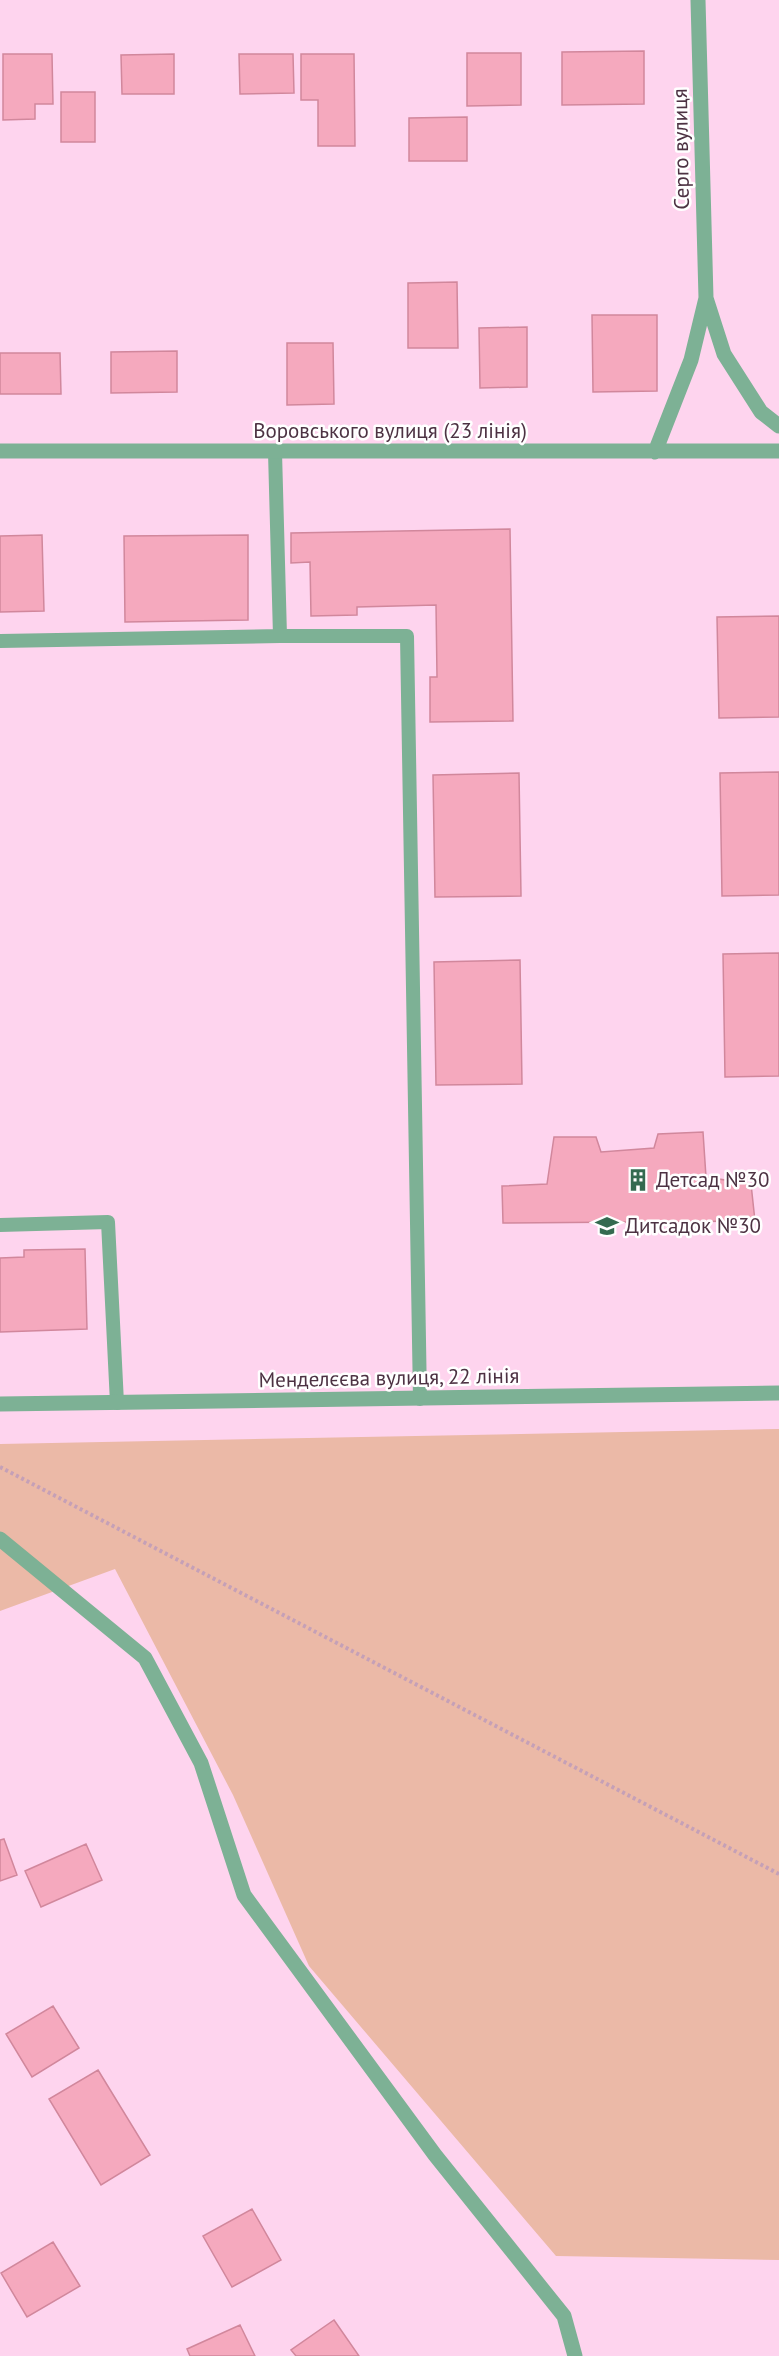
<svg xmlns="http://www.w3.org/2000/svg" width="779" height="2356" font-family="'PT Sans',sans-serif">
	<rect width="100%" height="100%" fill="#fed4ee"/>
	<path fill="#ebb9a7" d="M779,1429V2260L556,2256L309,1966L233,1795L115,1569L0,1611V1444Z"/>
	<path fill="#f5a9be" stroke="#d1879c" stroke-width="1.5" d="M644,51V104L562,105V52Z
		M467,53H521V105L467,106Z
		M3,54H52L53,104H35V119L3,120Z
		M174,54V94H122L121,55Z
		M239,54H293L294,93L240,94Z
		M301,54H354L355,146H318V100H301Z
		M61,92H95V142H61Z
		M467,117V161H409V118Z
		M457,282L458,348H408V283Z
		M592,315H657V391L593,392Z
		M527,327V387L480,388L479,328Z
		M287,343H333L334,404L287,405Z
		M177,351V392L111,393V352Z
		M0,353H60L61,394H0Z
		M510,529L513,721L430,722V677H437L436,605L357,607V615L311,616L310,562L291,563V533Z
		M42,535L44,611L0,612V536Z
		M248,535V620L125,622L124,536Z
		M779,616V717L719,718L717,617Z
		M779,772V895L722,896L720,773Z
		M519,773L521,896L435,897L433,775Z
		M779,953V1076L725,1077L723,954Z
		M520,960L522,1084L436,1085L434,962Z
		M703,1132L706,1177L751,1184L755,1221L503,1223L502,1186L547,1184L554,1137H596L601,1152L654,1148L658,1134Z
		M85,1249L87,1329L0,1332V1258L24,1257V1250Z
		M4,1839L17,1875L0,1881V1840Z
		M86,1844L102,1880L41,1907L25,1871Z
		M53,2006L79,2048L32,2077L6,2034Z
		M98,2070L150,2155L101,2185L49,2099Z
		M252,2209L281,2260L232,2287L203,2236Z
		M53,2242L80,2286L27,2317L1,2273Z
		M334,2320L359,2356H296L291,2350Z
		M240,2325L255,2356H190L187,2349Z"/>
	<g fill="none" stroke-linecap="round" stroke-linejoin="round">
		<path stroke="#c5a0b7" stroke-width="4" stroke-dasharray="3 3" stroke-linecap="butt" d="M0,1467L779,1874"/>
		<path stroke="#7db195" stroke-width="14" d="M275,452L280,636H407L420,1399
			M0,641L280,636
			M0,1225L108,1222L117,1403"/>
		<path stroke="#7db195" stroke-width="15" d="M698,0L706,298L724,354L761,412L779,426
			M0,451H779
			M655,452L691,360L706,298
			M0,1404L779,1393
			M0,1539L145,1658L201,1763L244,1895L435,2155L564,2316L575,2356"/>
	</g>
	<defs>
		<g id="building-bare" transform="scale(1.8)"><path d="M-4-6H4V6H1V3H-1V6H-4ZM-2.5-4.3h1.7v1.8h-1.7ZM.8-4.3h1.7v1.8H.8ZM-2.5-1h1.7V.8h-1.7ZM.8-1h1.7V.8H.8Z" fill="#346a50" stroke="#fff" stroke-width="2.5" paint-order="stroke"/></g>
		<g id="school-bare" transform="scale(1.8)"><path d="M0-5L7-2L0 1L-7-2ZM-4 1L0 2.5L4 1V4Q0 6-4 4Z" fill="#346a50" stroke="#fff" stroke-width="2.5" paint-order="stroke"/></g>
	</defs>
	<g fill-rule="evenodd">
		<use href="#building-bare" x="638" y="1180"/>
		<use href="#school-bare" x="607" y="1226"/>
	</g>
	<g text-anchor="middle" stroke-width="5" stroke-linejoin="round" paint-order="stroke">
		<g font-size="21" fill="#4d3243" stroke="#fff">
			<text transform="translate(681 149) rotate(-91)" y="7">Серго вулиця</text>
			<text x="390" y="438">Воровського вулиця (23 лiнiя)</text>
			<text transform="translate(389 1378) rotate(-1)" y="7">Менделєєва вулиця, 22 лінія</text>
		</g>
		<g font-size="21" fill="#4d3243" stroke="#fff" text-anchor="start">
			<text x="656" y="1187">Детсад №30</text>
			<text x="625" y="1233">Дитсадок №30</text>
		</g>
	</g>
</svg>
